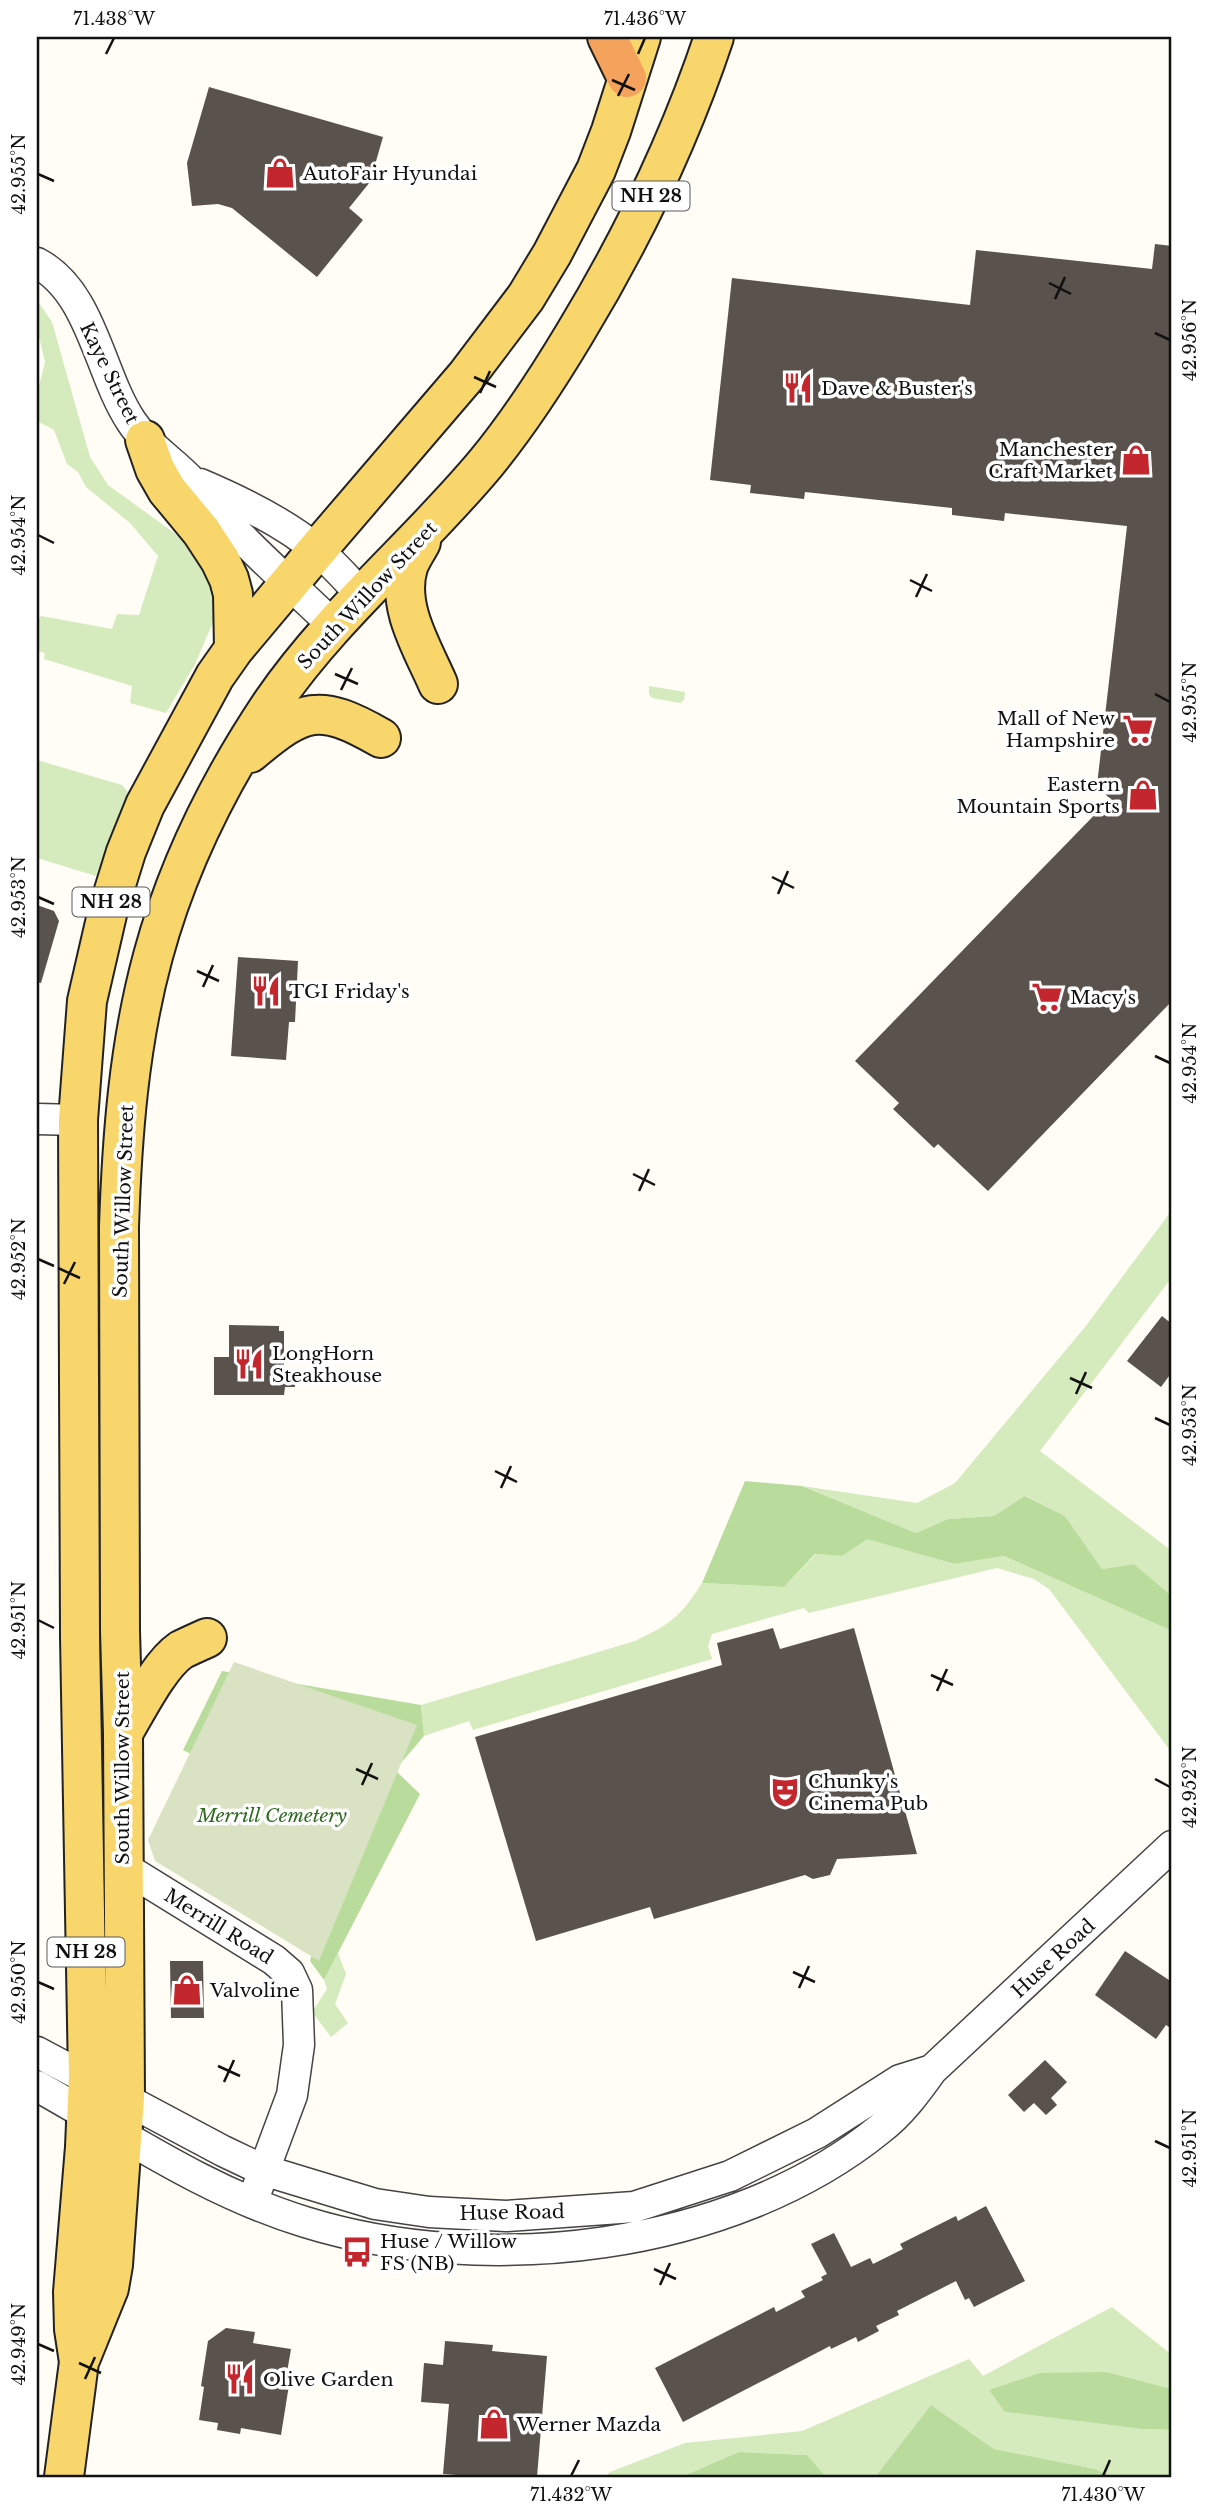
<svg xmlns="http://www.w3.org/2000/svg" width="1209" height="2514" font-family="'Libre Baskerville',serif">
	<rect width="100%" height="100%" fill="#fffdf5"/>
	<path fill="#d5ebbd" d="M37,300L52,322L90,457L108,485L188,543L212,579L217,613L195,664L166,713L130,703L132,686L44,659L45,653L37,651V621L41,616L112,629L117,614L139,615L158,556L130,523L86,487L78,472L67,464L54,430L37,421V394L45,362L37,328Z
		M649,686L685,692L684,700L680,703L652,698L649,694Z
		M37,760L122,785L128,792L96,876L37,858Z
		M1172,1210V1277L1040,1451L1172,1551V1596L1134,1564L1102,1569L1065,1516L1026,1496L994,1516L948,1519L916,1533L802,1486L917,1503L955,1483L1085,1327Z
		M866,1538L953,1564L1004,1556L1172,1631V1753L1049,1589L1034,1579L997,1568L809,1613L804,1608L712,1634L708,1646L712,1659L473,1730L469,1721L424,1736L421,1705L635,1641C672,1623 680,1617 702,1583L784,1587L816,1554L842,1556Z
		M338,1953L346,1974L335,2004L348,2023L331,2037L312,2012L327,1989L324,1980Z
		M1112,2307L1172,2355V2389L1107,2372L1005,2412L1142,2429L1172,2430V2477H1114L1095,2469L994,2449L931,2405L875,2477H826L807,2455L739,2452L681,2477H605L610,2472L685,2443L802,2431L969,2359L983,2376Z"/>
	<path fill="#b9dc9c" d="M745,1481L802,1486L916,1533L948,1519L994,1516L1025,1496L1065,1516L1102,1569L1134,1564L1172,1596V1631L1004,1556L954,1564L867,1539L842,1556L815,1554L784,1587L702,1583Z
		M222,1671L421,1705L424,1736L395,1770L420,1794L324,1980L310,1961L325,1907L213,1765L183,1750Z
		M1107,2372L1172,2389V2430L1142,2429L1005,2412L989,2390L1040,2373Z
		M931,2405L994,2449L1095,2469L1114,2477H875Z
		M739,2452L807,2455L826,2477H681Z"/>
	<path fill="#d9e3c4" d="M234,1662L417,1725L319,1961L155,1861L148,1840Z"/>
	<path fill="#5a524d" d="M209,87L383,137L370,182L349,208L363,220L317,277L232,208L218,204L192,206L187,163Z
		M1155,244L1172,246V1001L988,1191L938,1144L934,1148L893,1109L899,1103L855,1061L1110,799L1097,785L1127,526L1005,513L1004,521L952,515V508L805,492L804,499L750,493L751,485L710,480L732,278L970,305L976,250L1152,269Z
		M37,905L54,911L59,921L41,983L37,982Z
		M238,957L298,961L295,1022H289L286,1060L231,1056Z
		M1162,1316L1172,1324V1372L1161,1387L1127,1361Z
		M229,1325L279,1326V1331H284V1371H295V1387H285L284,1395H214V1357H229Z
		M773,1628L780,1649L854,1628L917,1854L837,1859L830,1875L813,1879L805,1875L654,1919L650,1907L536,1941L475,1737L722,1665L717,1643Z
		M1125,1951L1172,1982V2029L1166,2025L1156,2039L1095,1995Z
		M170,1961H203L204,2018H171Z
		M1045,2060L1067,2082L1051,2098L1057,2105L1046,2115L1034,2103L1024,2112L1008,2095Z
		M986,2206L1025,2281L974,2307L969,2298L965,2300L956,2281L897,2311L899,2315L876,2326L879,2331L858,2342L856,2337L831,2349L830,2346L683,2422L655,2368L774,2307L776,2312L805,2297L801,2291L823,2280L821,2277L827,2274L811,2244L834,2233L851,2267L870,2258L873,2264L903,2249L900,2244L956,2216L958,2221Z
		M226,2328L255,2332L253,2343L291,2349L285,2384L289,2385L281,2435L241,2428L240,2434L217,2430L218,2423L199,2420L204,2387L201,2386L208,2341Z
		M445,2341L493,2345L492,2351L547,2356L537,2477H484L443,2474L449,2404L421,2402L424,2363L443,2365Z"/>
	<g fill="none" stroke-linecap="round" stroke-linejoin="round">
		<g stroke="#444" stroke-width="33">
			<path id="minor" d="M37,263C92,292 99,373 131,421C147,446 171,460 191,481C210,500 226,523 245,541C274,570 304,597 334,626
				M200,484C240,501 284,522 317,550C334,564 348,581 363,596
				M37,1119L78,1120
				M122,1866L274,1960L289,1973L297,1990L299,2045L292,2095L257,2189
				M37,2052L223,2151L263,2170L375,2204L429,2212L506,2216L634,2207L730,2176L817,2133L900,2080L932,2070
				M37,2086C125,2135 207,2192 305,2222C486,2278 730,2251 880,2129C901,2113 917,2091 932,2070L1172,1846"/>
		</g>
		<g stroke="#222" stroke-width="42">
			<path id="major" d="M145,440L155,469L167,490L201,531L220,560L229,579L233,594L234,649
				M421,542C417,550 411,558 408,567C396,607 423,649 438,684
				M250,753C304,708 318,702 381,738
				M123,1733C137,1710 159,1665 181,1650C189,1646 198,1642 207,1638
				M81,2357L109,2288L113,2265L125,2097L123,1733L120,1631L119,1227C122,1136 129,1044 153,956C177,867 221,779 272,703C333,614 418,545 486,463C519,423 548,378 575,333C632,239 679,142 714,37
				M64,2477L79,2362L74,2329L73,2292L85,2147L88,2077L80,1637L78,1120L87,1001L108,910L126,852L145,805L215,676L234,649L317,550L467,375L526,297L552,254L596,170L611,131L641,37"/>
		</g>
		<g stroke="#222" stroke-width="42">
			<path id="highway" d="M607,37L627,78"/>
		</g>
		<use href="#minor" stroke="#fff" stroke-width="30"/>
		<use href="#major" stroke="#f9d66b" stroke-width="38"/>
		<use href="#highway" stroke="#f5a25d" stroke-width="38"/>
	</g>
	<path fill="none" stroke="#111" stroke-width="2.5" d="M106,54L114,38M638,54L645,38M612,80L635,90M618,96L629,74M38,174L54,181M1049,283L1071,294M1055,299L1065,277M1155,333L1170,340M474,377L496,387M480,393L490,371M38,535L54,543M910,580L932,591M916,597L927,574M335,674L358,684M341,690L352,668M1155,694L1170,702M772,877L794,888M778,894L788,871M38,897L54,904M197,971L219,981M203,987L213,965M1155,1056L1170,1063M633,1174L655,1185M639,1191L649,1169M38,1259L54,1266M58,1268L80,1278M64,1284L75,1262M1070,1378L1092,1388M1076,1394L1086,1372M1155,1418L1170,1425M495,1471L517,1482M501,1488L511,1466M38,1620L54,1628M931,1675L953,1685M937,1691L947,1669M356,1769L378,1779M1155,1779L1170,1787M362,1785L372,1763M793,1972L815,1982M38,1982L54,1989M799,1988L809,1966M218,2066L240,2076M224,2082L234,2060M1155,2141L1170,2148M654,2269L676,2279M660,2285L670,2263M38,2344L54,2351M79,2363L101,2373M85,2379L95,2357M571,2476L579,2460M1103,2476L1110,2460"/>
	<defs>
		<g id="shop-bare" transform="scale(2.415)"><path d="M-5-2.5h2.3a2.7 3.5 0 0 1 5.4 0H5L5.5 6h-11ZM-1.5-2.5h3a1.5 2.3 0 0 0-3 0Z" fill="#c4262e" stroke="#fff" stroke-width="2.5" paint-order="stroke"/></g>
		<g id="restaurant-bare" transform="scale(2.415)"><path d="M-5-6h1v4h1v-4h1v4h1v-4h1v5L-1.5 .5V6h-2V.5L-5-1ZM5-6V6H3V1.5H1.5Q1.5-4 5-6Z" fill="#c4262e" stroke="#fff" stroke-width="2.5" paint-order="stroke"/></g>
		<g id="supermarket-bare" transform="scale(2.415)"><path d="M-6-5.5h2.5l.6 2H6L4.5 2H-2.5L-4.4-4H-6ZM-1.5 3.2a1.3 1.3 0 1 0 .1 0ZM3 3.2a1.3 1.3 0 1 0 .1 0Z" fill="#c4262e" stroke="#fff" stroke-width="2.5" paint-order="stroke"/></g>
		<g id="theatre-bare" transform="scale(2.415)"><path d="M-5-5.5Q0-4 5-5.5V0Q5 5 0 6Q-5 5-5 0ZM-3.3-2.5H-1v1.5H-3.3ZM1-2.5H3.3v1.5H1ZM-2.8 1Q0 5.5 2.8 1Z" fill="#c4262e" stroke="#fff" stroke-width="2.5" paint-order="stroke"/></g>
		<g id="bus-bare" transform="scale(2.415)"><path d="M-5-6H5V4H4V6H2V4H-2V6H-4V4H-5ZM-3.5-4V0h7V-4ZM-3.5 1.2v1.5H-2V1.2ZM2 1.2v1.5H3.5V1.2Z" fill="#c4262e" stroke="#fff" stroke-width="2.5" paint-order="stroke"/></g>
	</defs>
	<g fill-rule="evenodd">
		<use href="#shop-bare" x="280" y="173"/>
		<use href="#restaurant-bare" x="798" y="388"/>
		<use href="#shop-bare" x="1136" y="460"/>
		<use href="#supermarket-bare" x="1138" y="729"/>
		<use href="#shop-bare" x="1143" y="795"/>
		<use href="#restaurant-bare" x="266" y="991"/>
		<use href="#supermarket-bare" x="1047" y="997"/>
		<use href="#restaurant-bare" x="249" y="1364"/>
		<use href="#theatre-bare" x="785" y="1792"/>
		<use href="#shop-bare" x="187" y="1990"/>
		<use href="#bus-bare" x="357" y="2252"/>
		<use href="#restaurant-bare" x="240" y="2379"/>
		<use href="#shop-bare" x="494" y="2424"/>
	</g>
	<g text-anchor="middle" stroke-width="7" stroke-linejoin="round" paint-order="stroke">
		<g fill="#fff" stroke="#585858" stroke-width="2">
			<rect x="612.5" y="181.5" width="77" height="29" rx="5"/>
			<rect x="72.5" y="887.5" width="77" height="29" rx="5"/>
			<rect x="47.5" y="1937.5" width="77" height="29" rx="5"/>
		</g>
		<g font-size="18" font-weight="bold" fill="#111">
			<text x="651" y="202">NH 28</text>
			<text x="111" y="908">NH 28</text>
			<text x="86" y="1958">NH 28</text>
		</g>
		<g font-size="19" fill="#111" stroke="#fff" text-anchor="start">
			<text x="303" y="180">AutoFair Hyundai</text>
			<text x="821" y="395">Dave &amp; Buster's</text>
			<text x="1113" y="456" text-anchor="end">Manchester<tspan x="1113" dy="22">Craft Market</tspan></text>
			<text x="1115" y="725" text-anchor="end">Mall of New<tspan x="1115" dy="22">Hampshire</tspan></text>
			<text x="1120" y="791" text-anchor="end">Eastern<tspan x="1120" dy="22">Mountain Sports</tspan></text>
			<text x="289" y="998">TGI Friday's</text>
			<text x="1070" y="1004">Macy's</text>
			<text x="272" y="1360">LongHorn<tspan x="272" dy="22">Steakhouse</tspan></text>
			<text x="808" y="1788">Chunky's<tspan x="808" dy="22">Cinema Pub</tspan></text>
			<text x="210" y="1997">Valvoline</text>
			<text x="380" y="2248">Huse / Willow<tspan x="380" dy="22">FS (NB)</tspan></text>
			<text x="263" y="2386">Olive Garden</text>
			<text x="517" y="2431">Werner Mazda</text>
		</g>
		<g font-size="19" fill="#111" stroke="#fff">
			<text transform="translate(110 373) rotate(64)" y="7">Kaye Street</text>
			<text transform="translate(367 595) rotate(-47)" y="7">South Willow Street</text>
			<text transform="translate(123 1201) rotate(-88)" y="7">South Willow Street</text>
			<text transform="translate(122 1768) rotate(-90)" y="7">South Willow Street</text>
			<text transform="translate(219 1926) rotate(32)" y="7">Merrill Road</text>
			<text transform="translate(1053 1958) rotate(-43)" y="7">Huse Road</text>
			<text transform="translate(512 2212) rotate(-1)" y="7">Huse Road</text>
		</g>
		<g font-size="19" font-style="italic" fill="#2f6b1f" stroke="#fff">
			<text x="272" y="1822">Merrill Cemetery</text>
		</g>
	</g>
	<rect width="1209" height="2514" fill="none" stroke="#ffffff" stroke-width="77"/>
	<rect x="38" y="38" width="1132" height="2438" fill="none" stroke="#111" stroke-width="2.5"/>
	<g font-size="18" text-anchor="middle" fill="#111">
		<text x="114" y="25">71.438°W</text>
		<text x="645" y="25">71.436°W</text>
		<text transform="translate(19 174) rotate(-90)" y="6">42.955°N</text>
		<text transform="translate(1190 340) rotate(-90)" y="6">42.956°N</text>
		<text transform="translate(19 535) rotate(-90)" y="6">42.954°N</text>
		<text transform="translate(1190 702) rotate(-90)" y="6">42.955°N</text>
		<text transform="translate(19 897) rotate(-90)" y="6">42.953°N</text>
		<text transform="translate(1190 1063) rotate(-90)" y="6">42.954°N</text>
		<text transform="translate(19 1259) rotate(-90)" y="6">42.952°N</text>
		<text transform="translate(1190 1425) rotate(-90)" y="6">42.953°N</text>
		<text transform="translate(19 1620) rotate(-90)" y="6">42.951°N</text>
		<text transform="translate(1190 1787) rotate(-90)" y="6">42.952°N</text>
		<text transform="translate(19 1982) rotate(-90)" y="6">42.950°N</text>
		<text transform="translate(1190 2148) rotate(-90)" y="6">42.951°N</text>
		<text transform="translate(19 2344) rotate(-90)" y="6">42.949°N</text>
		<text x="571" y="2501">71.432°W</text>
		<text x="1103" y="2501">71.430°W</text>
	</g>
</svg>
